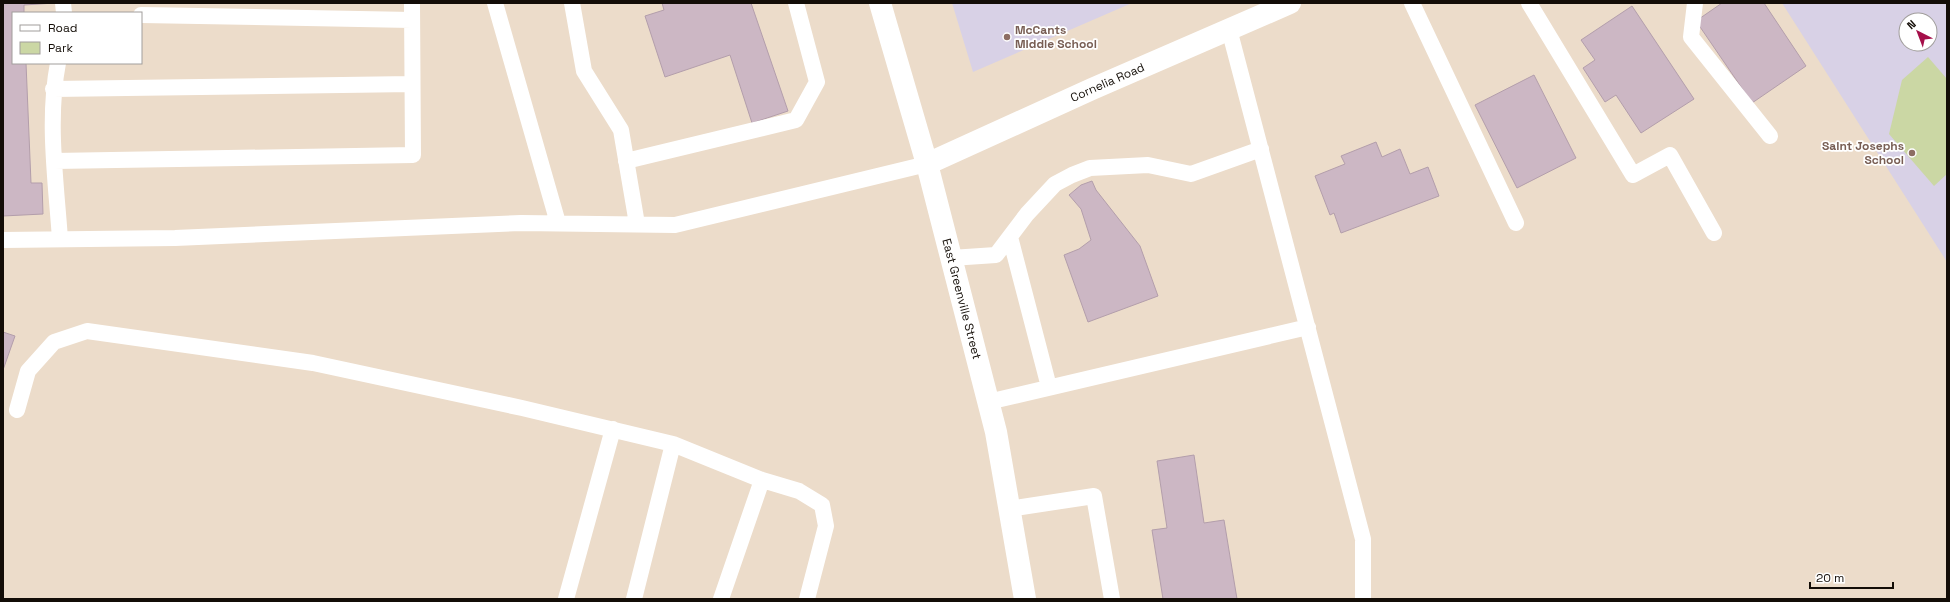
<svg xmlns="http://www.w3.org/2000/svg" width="1950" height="602" font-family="'Space Grotesk',sans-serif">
	<rect width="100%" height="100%" fill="#ecdcca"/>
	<path fill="#d8d1e6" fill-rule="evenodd" d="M952,3H1132L973,72Z
		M1782,3H1947V262ZM1906,20H1930V44H1906Z"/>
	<path fill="#cbd7a4" d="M1928,57L1947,79V174L1934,186L1889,134L1902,80Z"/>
	<path fill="#ccb7c4" stroke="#b39eab" d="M3,3H55L24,5V13H13V63H26L31,183H42L43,214L3,216Z
		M662,3H751L788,111L752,123L730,55L665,77L645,16L664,10Z
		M1722,3H1764L1806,66L1752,103L1696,21Z
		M1632,6L1694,99L1641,133L1616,95L1605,102L1583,68L1595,60L1581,40Z
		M1534,75L1576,158L1517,188L1475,105Z
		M1376,142L1382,157L1400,149L1410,174L1428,167L1439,196L1341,233L1334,213L1330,215L1315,176L1345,164L1341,156Z
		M1092,181L1096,190L1140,246L1158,296L1088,322L1064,255L1079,249L1091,240L1081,209L1069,195L1081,185Z
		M3,332L15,336L3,370Z
		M1194,455L1204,523L1224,520L1237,599H1163L1152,530L1167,528L1157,461Z"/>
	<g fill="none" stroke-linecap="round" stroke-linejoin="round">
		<path stroke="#fff" stroke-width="16" d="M63,3L64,13
			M495,3L558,223
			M572,3L584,71L621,130L637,224
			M1412,3L1516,223
			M1529,3L1633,175L1670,155L1714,233
			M1695,3L1691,37L1770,136
			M141,15L412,20
			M1229,29L1363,539V599
			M58,63C47,120 56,181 60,239
			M53,89L412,84
			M54,161L413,155L412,3
			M626,161L796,120L817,82L796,3
			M1010,237L1049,387
			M3,240L175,238L521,223L675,225L927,164
			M951,258L996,255L1027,214L1055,184L1072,175L1090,168L1148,165L1191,174L1261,149
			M988,402L1308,327
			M17,410L28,371L54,342L87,331L313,363L522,408L673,444L762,480L799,491L822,505L826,526L807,599
			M1009,509L1094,496L1112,599
			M566,599L613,429
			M634,599L673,444
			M721,599L762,480"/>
		<g stroke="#fff" stroke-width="22">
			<path id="s1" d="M880,3L927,164L996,432L1025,599"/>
			<path id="s2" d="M927,164L1092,89L1290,3"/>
		</g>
	</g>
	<g fill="#8d6e63" stroke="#fff" stroke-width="1.5">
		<circle cx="1007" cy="37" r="4"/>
		<circle cx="1912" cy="153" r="4"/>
	</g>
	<g text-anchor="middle" stroke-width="3.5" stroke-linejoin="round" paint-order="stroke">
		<g font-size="12" font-weight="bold" fill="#785e54" stroke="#fff" text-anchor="start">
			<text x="1015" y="34">McCants<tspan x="1015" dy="14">Middle School</tspan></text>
			<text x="1904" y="150" text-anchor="end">Saint Josephs<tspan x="1904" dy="14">School</tspan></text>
		</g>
		<g font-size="12" fill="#130d07" stroke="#fff">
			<text dy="4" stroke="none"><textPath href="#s2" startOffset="198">Cornelia Road</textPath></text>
			<text dy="4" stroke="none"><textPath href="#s1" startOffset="307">East Greenville Street</textPath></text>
		</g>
	</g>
	<rect width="1950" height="602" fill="none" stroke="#130d07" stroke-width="8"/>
	<rect x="12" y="12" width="130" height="52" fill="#ffffff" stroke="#a19e9c"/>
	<rect x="20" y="25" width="20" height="6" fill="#ffffff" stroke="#a19e9c"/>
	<text x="48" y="32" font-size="12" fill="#130d07">Road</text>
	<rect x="20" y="42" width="20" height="12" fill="#cbd7a4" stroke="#a19e9c"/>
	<text x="48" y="52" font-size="12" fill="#130d07">Park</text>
	<g transform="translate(1918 32) rotate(318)"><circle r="19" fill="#ffffff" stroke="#a19e9c"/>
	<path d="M0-3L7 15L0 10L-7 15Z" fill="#a50f4a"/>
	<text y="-6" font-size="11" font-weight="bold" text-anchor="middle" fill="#130d07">N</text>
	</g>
	<path d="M1810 582v6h83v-6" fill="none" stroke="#130d07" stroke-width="2"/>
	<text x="1816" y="582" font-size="12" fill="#130d07" stroke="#ffffff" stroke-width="3" paint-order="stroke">20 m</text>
</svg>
